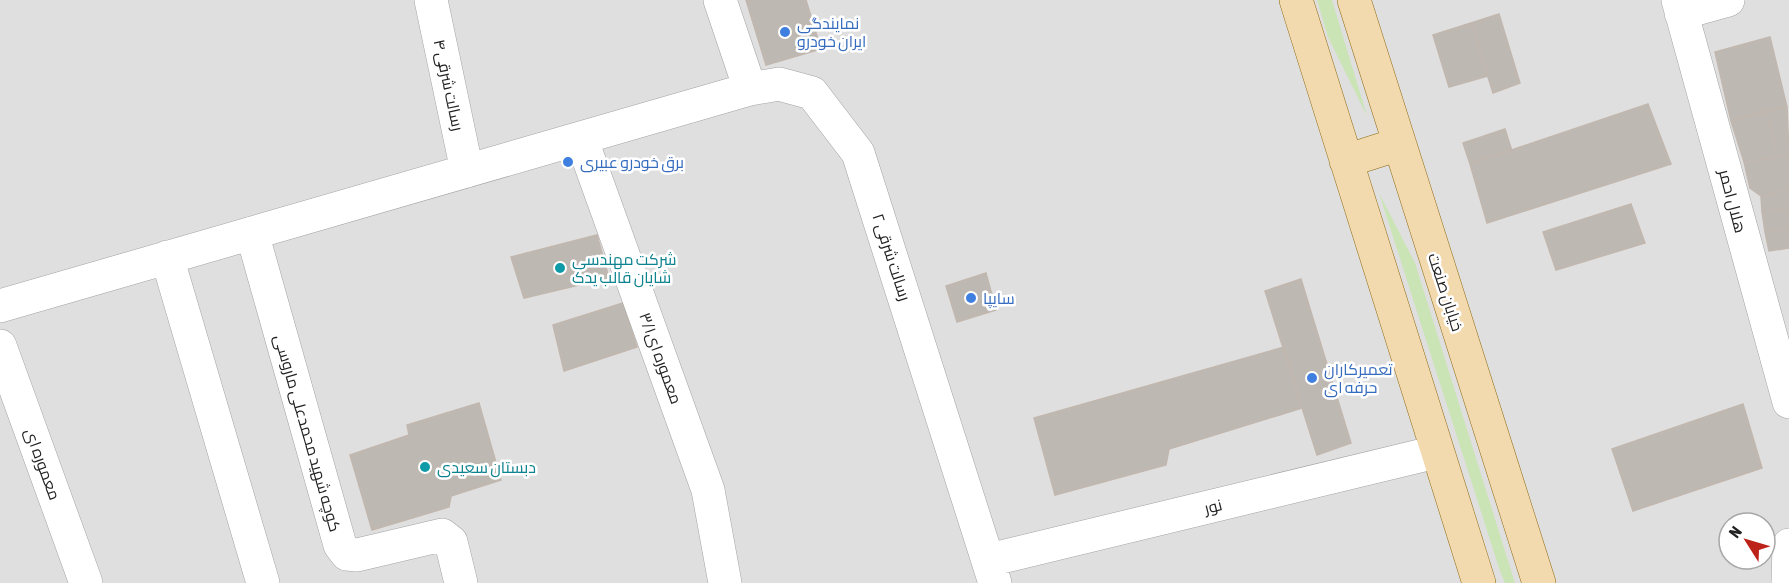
<svg xmlns="http://www.w3.org/2000/svg" width="1789" height="583" font-family="'Asap Condensed',Cairo,sans-serif">
	<rect width="100%" height="100%" fill="#f1efea"/>
	<path fill="#e0dfdf" fill-rule="evenodd" d="M0,0H1789V583H0ZM1729,523H1765V559H1729Z"/>
	<path fill="#cae4b6" d="M1317,0H1332L1367,116L1328,37Z
		M1379,193L1415,263L1515,583H1505L1500,571Z"/>
	<path fill="#beb8b3" stroke="#c1b7ae" stroke-width="1.5" d="M746,0H806L821,49L766,65Z
		M1499,14L1520,83L1493,93L1471,23Z
		M1471,23L1488,76L1449,87L1433,35Z
		M1770,37L1787,107L1731,121L1715,52Z
		M1648,104L1671,164L1487,223L1470,164Z
		M1787,107L1789,155L1778,157L1766,111Z
		M1766,111L1778,157L1744,162L1731,121Z
		M1505,129L1512,151L1470,164L1463,143Z
		M1789,155V190L1761,196L1750,188L1744,162Z
		M1789,190V208L1762,212L1761,196Z
		M1631,204L1645,243L1556,270L1543,232Z
		M1789,208V228L1765,232L1762,212Z
		M1789,228V248L1769,251L1765,232Z
		M597,235L609,278L524,298L511,257Z
		M986,273L996,310L957,322L946,286Z
		M1301,279L1351,443L1317,455L1265,291Z
		M623,303L637,347L564,371L553,325Z
		M1284,347L1302,408L1169,449L1166,465L1055,495L1034,418Z
		M479,403L501,480L451,496L449,507L372,530L350,455L409,435L407,425Z
		M1743,404L1762,468L1633,511L1612,449Z"/>
	<g fill="none" stroke-linecap="round" stroke-linejoin="round">
		<g stroke="#a3a3a3" stroke-width="34">
			<path id="minor" d="M431,0L467,171
				M720,0L750,89L779,84L812,93L858,153L995,583
				M1678,0L1789,402
				M1681,13L1728,0
				M581,138L708,490L725,583
				M252,233L340,545L347,554L357,555L442,535L451,542L461,583
				M167,257L263,583
				M0,306L750,89
				M0,346L86,583
				M989,560L1436,452
				M1788,583L1789,545"/>
		</g>
		<g stroke="#8e6c12" stroke-width="34">
			<path id="major" d="M1296,0L1479,583
				M1354,0L1539,583
				M1346,161L1399,144"/>
		</g>
		<use href="#minor" stroke="#fff" stroke-width="33"/>
		<use href="#major" stroke="#f2d9ae" stroke-width="33"/>
	</g>
	<g fill="#3f7fe0" stroke="#fff" stroke-width="2">
		<circle cx="785" cy="32" r="6"/>
		<circle cx="568" cy="162" r="6"/>
		<circle cx="971" cy="298" r="6"/>
		<circle cx="1312" cy="378" r="6"/>
	</g>
	<g fill="#0f9aa8" stroke="#fff" stroke-width="2">
		<circle cx="560" cy="268" r="6"/>
		<circle cx="425" cy="467" r="6"/>
	</g>
	<g text-anchor="middle" stroke-width="5" stroke-linejoin="round" paint-order="stroke">
		<g font-size="16" fill="#366cbe" stroke="#fff" text-anchor="start">
			<text x="797" y="29">نمایندگی<tspan x="797" dy="18">ایران خودرو</tspan></text>
			<text x="580" y="168">برق خودرو عبیری</text>
			<text x="983" y="304">سایپا</text>
			<text x="1324" y="375">تعمیرکاران<tspan x="1324" dy="18">حرفه ای</tspan></text>
		</g>
		<g font-size="16" fill="#222" stroke="#fff">
			<text transform="translate(449 85) rotate(78)" y="6">رسالت شرقی ۴</text>
			<text transform="translate(1733 201) rotate(75)" y="6">هلال احمر</text>
			<text transform="translate(892 257) rotate(72)" y="6">رسالت شرقی ۲</text>
			<text transform="translate(1446 292) rotate(72)" y="6">خیابان صنعت</text>
			<text transform="translate(661 358) rotate(70)" y="6">معموره ای۳/۱</text>
			<text transform="translate(308 433) rotate(74)" y="6">کوچه شهید محمدعلی ماروسی</text>
			<text transform="translate(43 464) rotate(70)" y="6">معموره ای</text>
			<text transform="translate(1213 506) rotate(-14)" y="6">نور</text>
		</g>
		<g font-size="16" fill="#0d838f" stroke="#fff" text-anchor="start">
			<text x="572" y="265">شرکت مهندسی<tspan x="572" dy="18">شایان قالب یدک</tspan></text>
			<text x="437" y="473">دبستان سعیدی</text>
		</g>
	</g>
	<g transform="translate(1747 541) rotate(307)"><circle r="28" fill="#ffffff" stroke="#a7a7a7" stroke-width="1.5"/>
	<path d="M0-4.5L10 22L0 15L-10 22Z" fill="#bc2218"/>
	<text y="-9" font-size="16" font-weight="bold" text-anchor="middle" fill="#222222">N</text>
	</g>
</svg>
